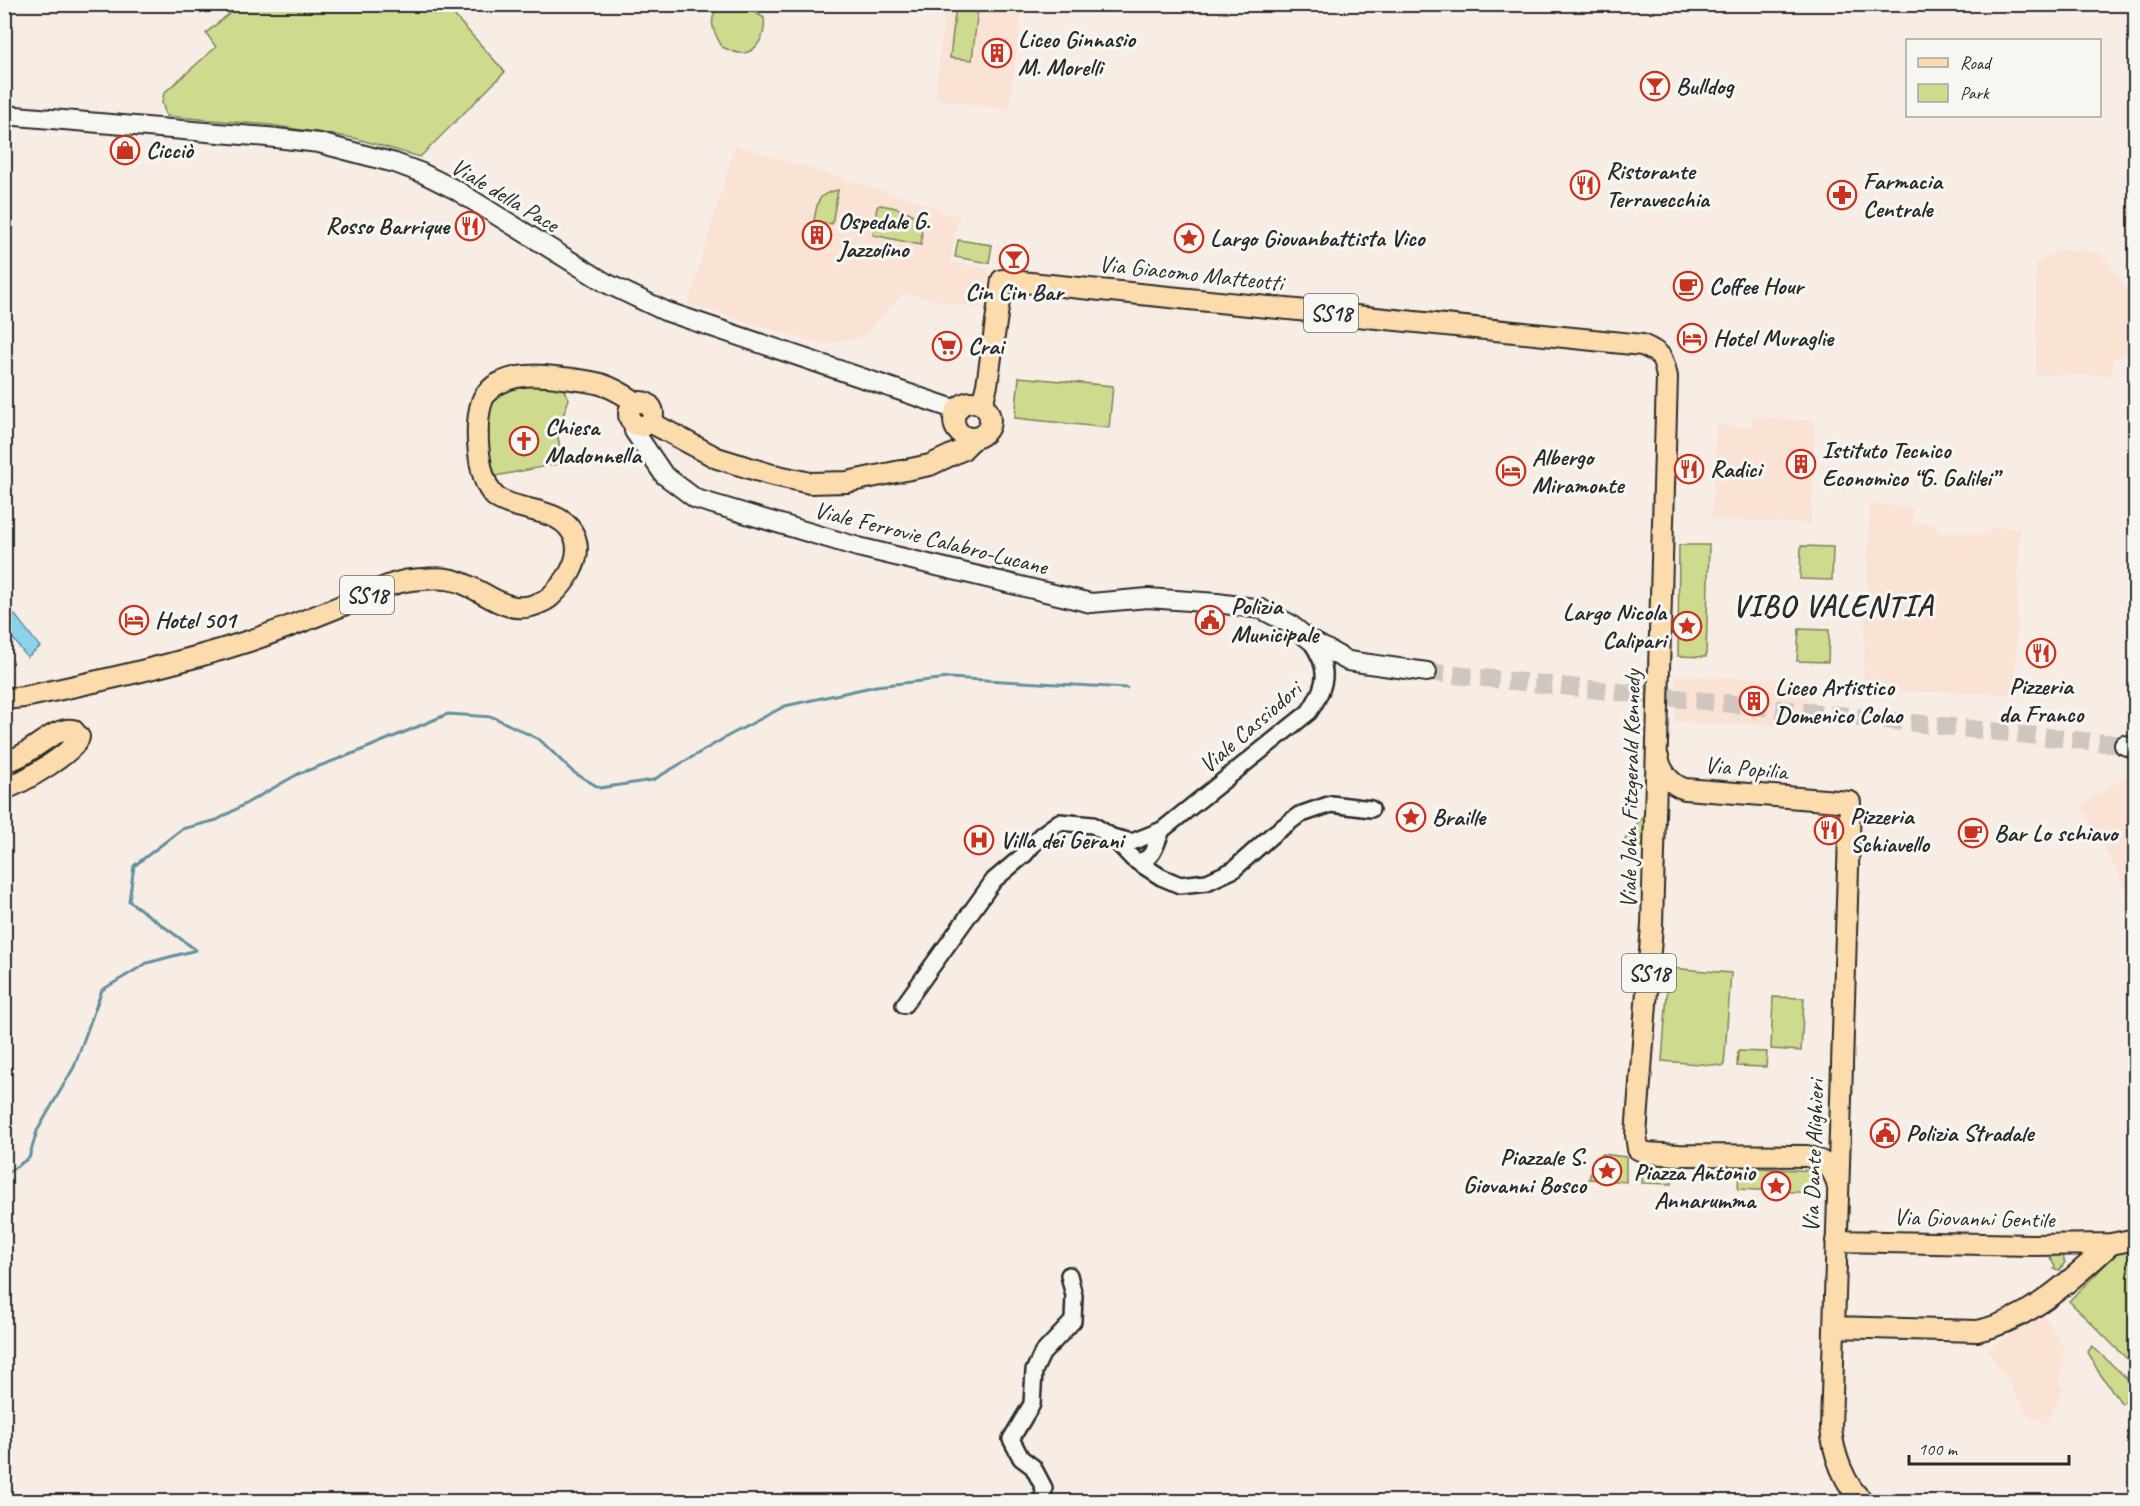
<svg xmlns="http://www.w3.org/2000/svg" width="2140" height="1506" font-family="Caveat,sans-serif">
	<rect width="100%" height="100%" fill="#f8ede5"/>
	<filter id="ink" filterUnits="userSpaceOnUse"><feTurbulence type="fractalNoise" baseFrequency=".0167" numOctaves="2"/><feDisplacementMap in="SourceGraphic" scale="12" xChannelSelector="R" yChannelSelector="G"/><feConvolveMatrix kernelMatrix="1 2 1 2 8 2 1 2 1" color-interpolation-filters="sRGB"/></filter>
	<g filter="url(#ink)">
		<path fill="#fae2d5" d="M945,5H1023L1009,110L935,99Z
			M735,145L939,208V212L959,215L950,262L989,269L985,298L979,309L904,293L863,337L821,344L688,304Z
			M2057,250L2096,251L2109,263L2135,302V354L2114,358L2112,375H2036V264Z
			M1752,417L1815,420L1811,524L1712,519L1716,425L1751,427Z
			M1870,504L1913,507V523L1937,524V532L1989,534L1990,527L2020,528L2015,688L2013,692L2005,694L1870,690L1863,682Z
			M1676,675L1808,680L1807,727L1675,722Z
			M2135,771V906L2081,805Z
			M2044,1314L2067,1353L2061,1357L2066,1365L2060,1369L2064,1375L2058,1379L2064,1389L2046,1424L2028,1415L1987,1349Z"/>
		<path fill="#ceda8e" stroke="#7c825c" stroke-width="1.5" d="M240,5H445L505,72L420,157L354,138L270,125L166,116L162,102L164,93L216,47L206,33Z
			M743,5L764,18C766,32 759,54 740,53C734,53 728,49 722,47C713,30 708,23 718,5Z
			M956,5L978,8L972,60L950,58Z
			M838,190L832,224L814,221C817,202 817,194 838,190Z
			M880,205C907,210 926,212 921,245L873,235L877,207Z
			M958,240L992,245L989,263L955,257Z
			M556,377L569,399L557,432L563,463L485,478L483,397L499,383Z
			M1019,377L1113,386L1109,428L1015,418Z
			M1679,545H1709L1706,657L1678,656Z
			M1801,546L1833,547L1832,580L1800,579Z
			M1799,629L1829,630L1828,662L1797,661Z
			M1643,816L1646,817L1648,848C1639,847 1631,847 1623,842Z
			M1669,968L1731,973L1724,1066L1662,1061Z
			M1773,997L1804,998L1801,1051L1771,1049Z
			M1738,1051L1767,1052L1766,1067L1737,1066Z
			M1602,1154L1626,1157V1182L1589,1179L1593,1165Z
			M1643,1159L1673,1160L1672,1184L1642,1183Z
			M1739,1167L1817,1171L1816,1193L1738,1189Z
			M2135,1247V1367L2069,1301L2119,1251Z
			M2055,1254L2062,1256L2065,1262L2060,1270L2054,1269L2055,1266L2050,1258L2051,1255Z
			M2092,1346L2135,1386V1392L2122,1404L2098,1371L2088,1352Z"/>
		<path fill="#8ad4eb" stroke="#64909e" stroke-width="1.5" d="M15,615L40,647L27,657L5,628V624Z"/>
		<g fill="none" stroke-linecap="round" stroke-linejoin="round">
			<path stroke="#64909e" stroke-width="3" d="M4,1175L29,1158L37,1131L74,1067L102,990L147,963L196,950L129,901L134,866L182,829L217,820L298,774L357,752L448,714L493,717L540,740L573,772L600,788L653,780L728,736L785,706L876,686L949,678L1127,688"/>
			<path stroke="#cfc6c0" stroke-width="18" stroke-dasharray="18 9" stroke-linecap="butt" d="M1427,672L2124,745"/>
			<g stroke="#2b2b2b" stroke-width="20">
				<path id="tertiary" d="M1112,837L1132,842L1162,830L1309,712C1328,684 1330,668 1310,640
					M1137,861C1153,862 1156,843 1162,830
					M904,1005L994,880L1025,854L1041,835L1059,822L1093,825L1112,837L1133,859L1161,877L1180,885L1207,882L1233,870L1272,835L1299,815L1331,804L1371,809
					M1043,1502L1044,1488L1033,1467L1021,1458L1011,1439L1032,1404L1034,1371L1042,1354L1073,1321L1074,1296L1069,1275"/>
			</g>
			<g stroke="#2b2b2b" stroke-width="22">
				<path id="secondary" d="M4,115L267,137L319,143L395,163L422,173L456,190L606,283L665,311L957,410
					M633,423L634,431L664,475L696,499L858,547L1091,603L1148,598L1217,603L1261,609L1290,624L1310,640L1348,661L1427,672
					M2124,745L2136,749"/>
			</g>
			<g stroke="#2b2b2b" stroke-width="24">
				<path id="primary" d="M629 414a12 12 0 1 1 24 0a12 12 0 1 1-24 0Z
					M954 420a18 18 0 1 1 36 0a18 18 0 1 1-36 0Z
					M982,405L987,385L1002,280L1642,345C1661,353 1663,356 1667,377L1652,925L1636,1135L1638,1149L1647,1153L1679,1155L1807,1156C1826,1161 1834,1168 1838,1188
					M650,422L717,458L769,474L810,483L847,482L930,465L962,450L974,438
					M4,699L24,697C100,681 175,665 249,641C285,629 321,614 356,600C374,592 392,582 411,580C425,579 442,576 456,581C484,589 506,617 537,604C542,602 547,600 550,597C565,583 581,562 576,541C566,506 522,514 497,498C477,484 473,421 483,399C485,394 494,385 500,383C519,373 542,375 563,378C598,382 607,383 637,403
					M1658,757C1661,772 1671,785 1685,789L1850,802L1831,1428C1833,1452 1844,1486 1864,1502
					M4,761C29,759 52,726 73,730L79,737C76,752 20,784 4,789
					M1836,1241L2032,1245L2111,1244L2136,1239
					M1834,1327L1977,1331C2031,1320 2071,1279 2111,1244"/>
			</g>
			<use href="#tertiary" stroke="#f6f6f2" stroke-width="15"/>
			<use href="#secondary" stroke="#f6f6f2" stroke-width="18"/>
			<use href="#primary" stroke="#fcdcac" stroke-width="20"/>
		</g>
	</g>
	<defs>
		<g id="building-ring" transform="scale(1.5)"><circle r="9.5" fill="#f6f6f2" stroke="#c8321e" stroke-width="1.5"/><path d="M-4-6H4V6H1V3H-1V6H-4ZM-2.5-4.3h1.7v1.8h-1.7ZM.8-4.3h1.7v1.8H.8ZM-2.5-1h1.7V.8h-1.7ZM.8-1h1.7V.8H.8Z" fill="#c8321e"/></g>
		<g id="bar-ring" transform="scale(1.5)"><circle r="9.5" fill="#f6f6f2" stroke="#c8321e" stroke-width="1.5"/><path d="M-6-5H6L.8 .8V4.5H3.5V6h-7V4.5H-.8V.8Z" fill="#c8321e"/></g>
		<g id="shop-ring" transform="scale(1.5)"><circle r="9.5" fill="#f6f6f2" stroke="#c8321e" stroke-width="1.5"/><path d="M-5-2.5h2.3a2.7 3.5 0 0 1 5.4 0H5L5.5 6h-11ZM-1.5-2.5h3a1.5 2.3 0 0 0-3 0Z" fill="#c8321e"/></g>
		<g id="restaurant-ring" transform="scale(1.5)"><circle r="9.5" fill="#f6f6f2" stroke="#c8321e" stroke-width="1.5"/><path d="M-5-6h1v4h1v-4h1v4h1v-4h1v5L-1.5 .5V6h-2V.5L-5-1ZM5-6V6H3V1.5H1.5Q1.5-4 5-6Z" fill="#c8321e"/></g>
		<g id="pharmacy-ring" transform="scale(1.5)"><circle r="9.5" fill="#f6f6f2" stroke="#c8321e" stroke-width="1.5"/><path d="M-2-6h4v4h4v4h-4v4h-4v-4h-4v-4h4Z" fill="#c8321e"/></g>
		<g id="sight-ring" transform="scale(1.5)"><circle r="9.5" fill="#f6f6f2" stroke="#c8321e" stroke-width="1.5"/><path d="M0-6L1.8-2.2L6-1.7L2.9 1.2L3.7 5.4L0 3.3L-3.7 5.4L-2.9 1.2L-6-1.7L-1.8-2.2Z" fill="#c8321e"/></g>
		<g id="cafe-ring" transform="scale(1.5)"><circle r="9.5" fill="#f6f6f2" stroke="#c8321e" stroke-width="1.5"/><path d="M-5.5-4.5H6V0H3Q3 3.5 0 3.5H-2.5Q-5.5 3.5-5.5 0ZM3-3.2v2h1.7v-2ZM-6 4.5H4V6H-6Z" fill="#c8321e"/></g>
		<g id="hotel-ring" transform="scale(1.5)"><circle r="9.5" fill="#f6f6f2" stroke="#c8321e" stroke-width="1.5"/><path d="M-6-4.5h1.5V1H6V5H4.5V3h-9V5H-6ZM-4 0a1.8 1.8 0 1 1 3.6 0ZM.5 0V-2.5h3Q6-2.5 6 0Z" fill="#c8321e"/></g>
		<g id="supermarket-ring" transform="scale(1.5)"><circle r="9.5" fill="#f6f6f2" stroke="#c8321e" stroke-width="1.5"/><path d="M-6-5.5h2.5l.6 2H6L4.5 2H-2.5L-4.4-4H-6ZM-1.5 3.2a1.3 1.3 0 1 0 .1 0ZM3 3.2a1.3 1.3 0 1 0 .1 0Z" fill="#c8321e"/></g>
		<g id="church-ring" transform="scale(1.5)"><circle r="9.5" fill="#f6f6f2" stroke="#c8321e" stroke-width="1.5"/><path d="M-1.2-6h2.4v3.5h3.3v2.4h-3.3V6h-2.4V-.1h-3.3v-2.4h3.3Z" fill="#c8321e"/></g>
		<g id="civic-ring" transform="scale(1.5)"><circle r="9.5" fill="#f6f6f2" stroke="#c8321e" stroke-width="1.5"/><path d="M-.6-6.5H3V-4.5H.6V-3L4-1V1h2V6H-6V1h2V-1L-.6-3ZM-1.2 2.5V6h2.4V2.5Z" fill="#c8321e"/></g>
		<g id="hospital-ring" transform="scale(1.5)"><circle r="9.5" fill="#f6f6f2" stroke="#c8321e" stroke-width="1.5"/><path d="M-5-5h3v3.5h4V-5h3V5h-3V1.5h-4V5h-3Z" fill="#c8321e"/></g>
	</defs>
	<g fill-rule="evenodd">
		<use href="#building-ring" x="997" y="53"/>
		<use href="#bar-ring" x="1655" y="86"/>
		<use href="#shop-ring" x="125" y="150"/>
		<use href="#restaurant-ring" x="1585" y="185"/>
		<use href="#pharmacy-ring" x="1842" y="195"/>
		<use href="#restaurant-ring" x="470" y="226"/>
		<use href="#building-ring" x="817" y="235"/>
		<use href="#sight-ring" x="1189" y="238"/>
		<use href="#bar-ring" x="1014" y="259"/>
		<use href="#cafe-ring" x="1688" y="286"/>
		<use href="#hotel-ring" x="1692" y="338"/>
		<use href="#supermarket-ring" x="947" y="346"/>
		<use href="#church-ring" x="524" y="441"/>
		<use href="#building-ring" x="1801" y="464"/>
		<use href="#restaurant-ring" x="1689" y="469"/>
		<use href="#hotel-ring" x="1511" y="471"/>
		<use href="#hotel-ring" x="134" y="620"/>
		<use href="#civic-ring" x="1210" y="620"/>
		<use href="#sight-ring" x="1687" y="626"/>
		<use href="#restaurant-ring" x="2041" y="653"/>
		<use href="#building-ring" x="1754" y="701"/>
		<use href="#sight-ring" x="1411" y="817"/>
		<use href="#restaurant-ring" x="1829" y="830"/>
		<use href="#cafe-ring" x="1973" y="833"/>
		<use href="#hospital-ring" x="979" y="840"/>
		<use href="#civic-ring" x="1885" y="1133"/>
		<use href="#sight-ring" x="1607" y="1171"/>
		<use href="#sight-ring" x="1776" y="1186"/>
	</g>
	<g text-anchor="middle" stroke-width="6" stroke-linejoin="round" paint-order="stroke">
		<g fill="#f6f6f2" stroke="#686867" stroke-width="1.5">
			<rect x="1304" y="294" width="54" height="38" rx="4.5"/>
			<rect x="340" y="576" width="54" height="38" rx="4.5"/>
			<rect x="1622" y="954" width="54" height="38" rx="4.5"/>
		</g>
		<g font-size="22" font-weight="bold" fill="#2b2b2b">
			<text x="1331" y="321">SS18</text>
			<text x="367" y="603">SS18</text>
			<text x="1649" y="981">SS18</text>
		</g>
		<g font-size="24" font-weight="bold" fill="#2b2b2b" stroke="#f6f6f2" text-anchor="start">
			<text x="1018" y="47">Liceo Ginnasio<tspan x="1018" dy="28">M. Morelli</tspan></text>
			<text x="1676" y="94">Bulldog</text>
			<text x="146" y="158">Cicciò</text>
			<text x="1606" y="179">Ristorante<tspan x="1606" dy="28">Terravecchia</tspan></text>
			<text x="1863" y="189">Farmacia<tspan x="1863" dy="28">Centrale</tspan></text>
			<text x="838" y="229">Ospedale G.<tspan x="838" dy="28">Jazzolino</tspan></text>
			<text x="449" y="234" text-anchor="end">Rosso Barrique</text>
			<text x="1210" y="246">Largo Giovanbattista Vico</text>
			<text x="1709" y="294">Coffee Hour</text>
			<text x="1014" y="300" text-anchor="middle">Cin Cin Bar</text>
			<text x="1713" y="346">Hotel Muraglie</text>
			<text x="968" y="354">Crai</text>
			<text x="545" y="435">Chiesa<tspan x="545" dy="28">Madonnella</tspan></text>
			<text x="1822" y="458">Istituto Tecnico<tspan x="1822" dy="28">Economico “G. Galilei”</tspan></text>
			<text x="1532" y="465">Albergo<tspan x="1532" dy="28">Miramonte</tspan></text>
			<text x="1710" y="477">Radici</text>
			<text x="1231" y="614">Polizia<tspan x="1231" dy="28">Municipale</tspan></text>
			<text x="1666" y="620" text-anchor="end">Largo Nicola<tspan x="1666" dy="28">Calipari</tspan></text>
			<text x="155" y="628">Hotel 501</text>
			<text x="2041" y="694" text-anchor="middle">Pizzeria<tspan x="2041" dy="28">da Franco</tspan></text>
			<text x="1775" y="695">Liceo Artistico<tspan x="1775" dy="28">Domenico Colao</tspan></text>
			<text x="1850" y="824">Pizzeria<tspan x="1850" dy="28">Schiavello</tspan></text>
			<text x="1432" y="825">Braille</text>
			<text x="1994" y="841">Bar Lo schiavo</text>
			<text x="1000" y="848">Villa dei Gerani</text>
			<text x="1906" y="1141">Polizia Stradale</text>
			<text x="1586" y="1165" text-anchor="end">Piazzale S.<tspan x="1586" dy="28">Giovanni Bosco</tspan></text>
			<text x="1755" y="1180" text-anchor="end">Piazza Antonio<tspan x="1755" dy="28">Annarumma</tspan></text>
		</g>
		<g font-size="24" fill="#2b2b2b" stroke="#f6f6f2">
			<text transform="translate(505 195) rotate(31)" y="8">Viale della Pace</text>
			<text transform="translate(1191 273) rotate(6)" y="8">Via Giacomo Matteotti</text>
			<text transform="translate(931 538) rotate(14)" y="8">Viale Ferrovie Calabro-Lucane</text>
			<text transform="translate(1250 727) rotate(-41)" y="8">Viale Cassiodori</text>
			<text transform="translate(1746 768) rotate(5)" y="8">Via Popilia</text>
			<text transform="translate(1630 789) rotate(-89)" y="8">Viale John Fitzgerald Kennedy</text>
			<text transform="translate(1813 1156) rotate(-88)" y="8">Via Dante Alighieri</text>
			<text transform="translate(1974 1218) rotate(1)" y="8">Via Giovanni Gentile</text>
		</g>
		<g font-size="30" font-weight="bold" letter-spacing="1.5" fill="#2b2b2b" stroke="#f6f6f2">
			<text x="1833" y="616">VIBO VALENTIA</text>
		</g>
	</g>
	<rect width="2140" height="1506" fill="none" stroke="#f6f6f2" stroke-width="24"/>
	<rect x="12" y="12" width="2116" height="1482" fill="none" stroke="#2b2b2b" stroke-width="2" filter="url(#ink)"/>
	<rect x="1906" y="39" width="195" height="78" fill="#f6f6f2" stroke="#a5a5a2" stroke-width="1.5"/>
	<rect x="1918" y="58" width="30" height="9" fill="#fcdcac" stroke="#a5a5a2" stroke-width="1.5"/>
	<text x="1960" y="69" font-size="18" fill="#2b2b2b">Road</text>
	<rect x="1918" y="84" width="30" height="18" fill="#ceda8e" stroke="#a5a5a2" stroke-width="1.5"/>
	<text x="1960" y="99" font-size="18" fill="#2b2b2b">Park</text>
	<path d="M1909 1455v9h160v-9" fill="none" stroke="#2b2b2b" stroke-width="3"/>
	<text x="1918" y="1455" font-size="18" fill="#2b2b2b" stroke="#f6f6f2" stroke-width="4.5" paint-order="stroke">100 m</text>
</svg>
